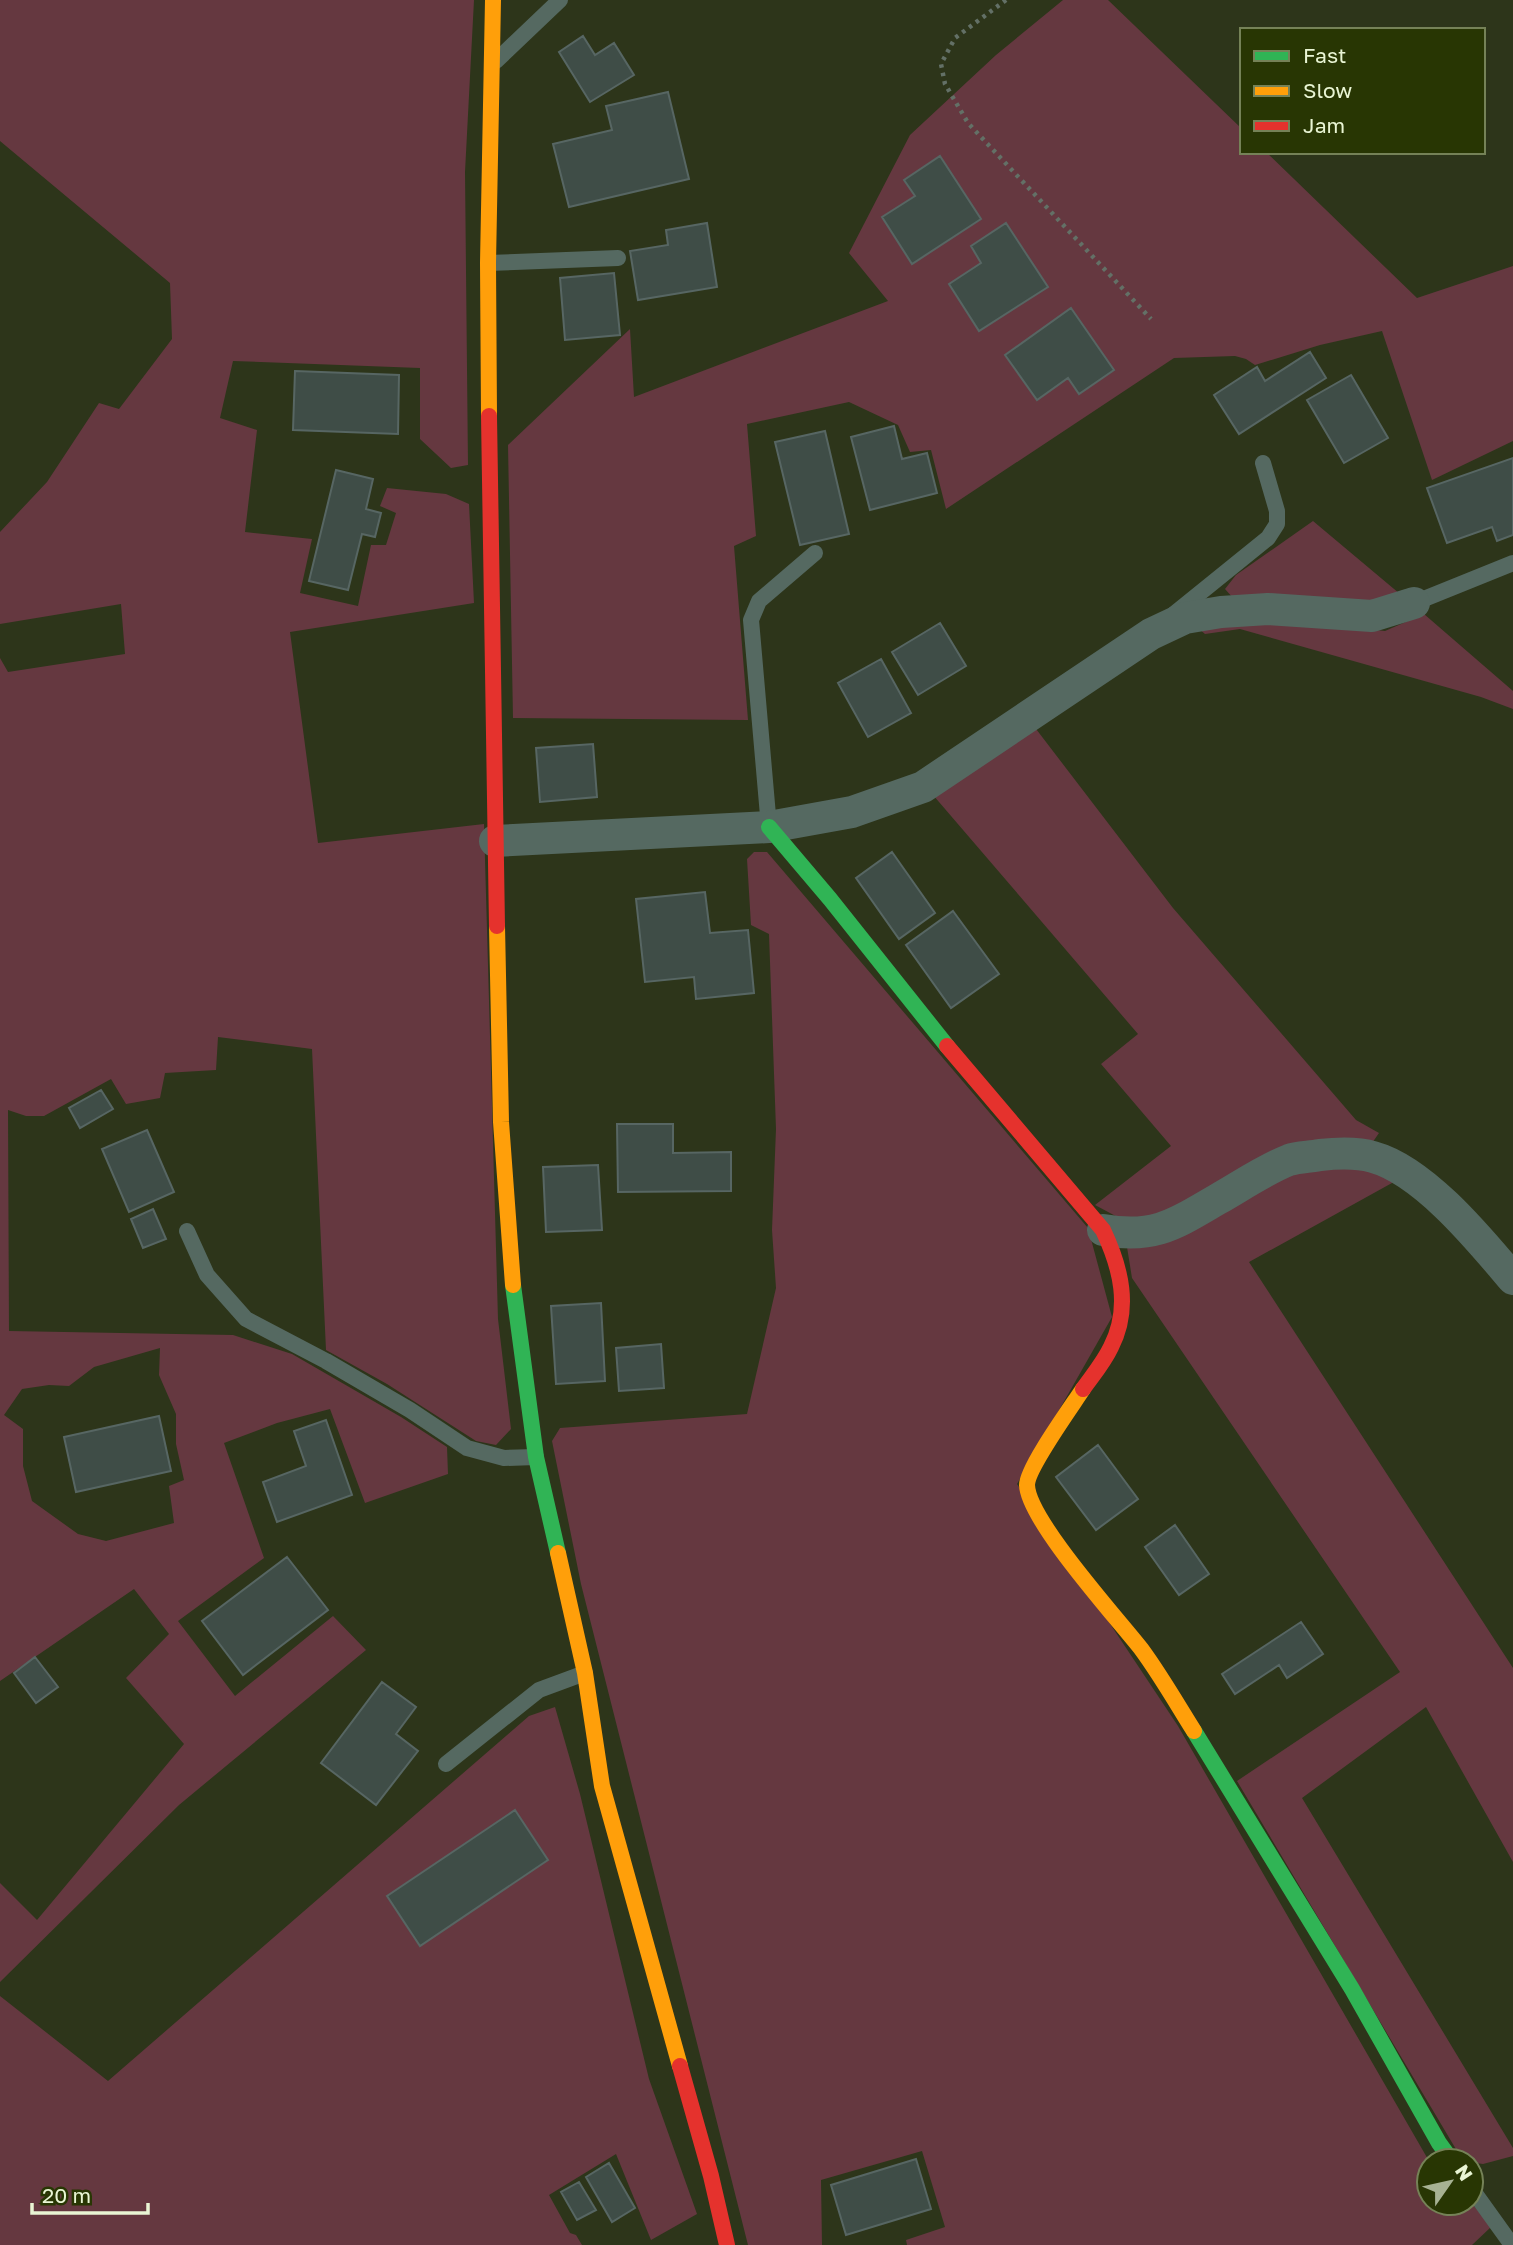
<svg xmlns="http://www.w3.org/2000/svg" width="1513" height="2245" font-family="'Golos Text',sans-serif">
	<rect width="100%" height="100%" fill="#2d351a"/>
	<path fill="#653840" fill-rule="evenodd" d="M0,0H474L465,172L468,465L451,468L420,439V368L233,361L220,418L257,430L245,532L312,539L300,593L358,606L371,545H386L396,513L380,506L387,488L446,494L469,504L474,603L290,632L318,843L484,824L498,1319L511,1429L496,1445L476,1441L387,1384L326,1350L312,1049L218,1037L216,1070L165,1073L160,1098L126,1104L111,1079L44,1116H26L8,1110L9,1331L233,1335L292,1354L401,1417L447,1447L448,1474L365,1503L330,1409L277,1423L224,1443L264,1558L178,1621L235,1696L333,1616L366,1650L179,1805L0,1982V1883L37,1920L184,1744L126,1678L169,1634L134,1589L0,1681V658L8,672L125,654L121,604L0,624V532L47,482L99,403L119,409L172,339L170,283L0,141ZM160,1348L159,1375L176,1414V1444L184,1480L169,1486L174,1523L106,1541L78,1534L32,1501L23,1466V1429L4,1415L22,1389L49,1385L69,1386L94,1367Z
		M1063,0H1108L1242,129V152H1266L1417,298L1513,266V441L1432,480L1382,331L1320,345L1255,365L1246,359L1235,356L1174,358L946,509L931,450L910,452L898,425L849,402L747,424L756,536L734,546L748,720L513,718L508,445L630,329L634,397L888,301L849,253L910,135L996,55Z
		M1313,521L1400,594L1381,605L1233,598L1225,589L1236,575Z
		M1424,614L1513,691V709L1481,697L1240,629L1205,634L1197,627L1265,618L1385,631Z
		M1033,725L1173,908L1356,1120L1379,1133L1370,1146L1138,1228L1095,1205L1171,1146L1101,1064L1138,1034L933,795Z
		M754,852H767L1088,1228L1112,1317L1017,1484L1178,1726L1429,2161V2203L1471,2202L1491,2227L1472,2245H907L906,2240L945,2227L922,2151L821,2180L822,2245H748L581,1584L552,1441L560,1428L747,1414L776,1288L772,1230L776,1129L769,934L751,925L747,859Z
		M1325,1159L1401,1178L1249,1262L1513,1668V1862L1426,1707L1302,1798L1513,2148V2156L1483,2164L1463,2161L1237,1781L1400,1672L1132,1278L1127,1247Z
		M555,1707L580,1794L649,2079L697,2214L651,2240L616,2154L549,2195L570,2233L576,2235L582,2245H0V1996L108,2081L529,1716Z"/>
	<path fill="#3f4d47" stroke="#576663" stroke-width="2" d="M583,36L595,55L614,43L634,75L590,102L559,52Z
		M668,92L689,179L569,207L553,144L612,130L606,106Z
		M940,156L981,219L912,264L882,217L915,196L904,180Z
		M707,223L717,287L638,300L630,251L668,245L666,230Z
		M1006,223L1048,287L979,331L949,284L981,263L971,246Z
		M614,273L620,335L565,340L560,278Z
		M1071,308L1114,370L1079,394L1068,378L1037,400L1005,355Z
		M1310,352L1326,378L1239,434L1214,395L1257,367L1265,381Z
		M295,371L399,375L398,434L293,430Z
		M1351,375L1388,438L1344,463L1307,400Z
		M894,426L902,459L927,453L937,493L870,510L851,437Z
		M825,431L849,534L800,545L775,442Z
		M1513,458V535L1497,541L1492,527L1447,543L1427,488Z
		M336,470L373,479L366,509L381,513L375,537L362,534L348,590L309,581Z
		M940,623L966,666L918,695L892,652Z
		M881,659L911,713L868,737L838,683Z
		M593,744L597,797L540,802L536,748Z
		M892,852L935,913L899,939L856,878Z
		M705,892L710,933L748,930L754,993L696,999L694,977L645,982L636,899Z
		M953,911L999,974L951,1008L906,945Z
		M101,1090L113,1109L80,1128L69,1108Z
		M617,1124H673V1153L731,1152V1191L618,1192Z
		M147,1130L174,1192L129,1212L102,1149Z
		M598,1165L602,1230L546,1232L543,1167Z
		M153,1209L166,1239L143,1248L131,1219Z
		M601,1303L605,1381L556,1384L551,1306Z
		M661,1344L664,1388L619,1391L616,1348Z
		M159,1416L171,1471L76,1492L64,1437Z
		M326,1420L352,1495L277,1522L263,1482L306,1466L294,1431Z
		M1098,1445L1138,1499L1096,1530L1056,1477Z
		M1175,1525L1209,1574L1179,1595L1145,1547Z
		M287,1557L328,1610L243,1675L202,1621Z
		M1301,1622L1323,1654L1287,1678L1279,1665L1235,1694L1222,1674Z
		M35,1657L58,1687L36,1703L14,1673Z
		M382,1682L416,1707L396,1734L418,1751L376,1805L321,1763Z
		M515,1810L548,1860L420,1946L387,1896Z
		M916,2159L931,2209L846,2235L831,2185Z
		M609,2163L635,2208L612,2222L586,2177Z
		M579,2182L596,2210L577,2220L561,2192Z"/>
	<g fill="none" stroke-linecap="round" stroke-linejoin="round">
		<path stroke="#637066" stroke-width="4.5" stroke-dasharray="3.5 5" stroke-linecap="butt" d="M1006,0L955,38L941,64L945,84L968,123L1151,319"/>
		<path stroke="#556961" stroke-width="16" d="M496,61L560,0
			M488,263L618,258
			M1414,603L1513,563
			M1174,614L1268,538L1277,524V511L1263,463
			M769,827L751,620L759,601L815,553
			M187,1231L207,1275L246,1319L326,1361L410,1410L467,1448L504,1458L536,1457
			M446,1764L539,1690L585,1673
			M1471,2188L1512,2245"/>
		<path stroke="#556961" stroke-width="32" d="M495,841L769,827L852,812L923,787L1151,634L1185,618L1221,612L1268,609L1372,616L1414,603
			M1103,1230C1155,1239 1175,1224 1218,1199C1241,1186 1264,1170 1289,1160C1298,1157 1310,1157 1320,1155C1338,1153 1356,1152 1373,1157C1424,1171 1480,1240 1513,1279"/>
		<path stroke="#30b455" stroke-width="16" d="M769,827L830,899L947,1046
			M513,1285L536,1457L558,1553
			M1194,1731L1352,1989L1439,2143L1452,2161"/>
		<path stroke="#ff9f0a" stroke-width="16" d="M489,416L488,263L493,0
			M497,926L501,1122L513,1285
			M1083,1389C1072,1406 1027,1468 1027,1485C1028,1520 1117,1618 1142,1650C1161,1676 1177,1704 1194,1731
			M558,1553L585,1673L602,1786L680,2066"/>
		<path stroke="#e5322d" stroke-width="16" d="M489,416L497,926
			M947,1046L1103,1230C1121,1268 1131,1308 1111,1347C1104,1362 1093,1375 1083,1389
			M680,2066L711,2176L727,2245"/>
	</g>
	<rect x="1240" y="28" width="245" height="126" fill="#283603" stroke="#758257" stroke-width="2"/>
	<rect x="1254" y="51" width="35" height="10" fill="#30b455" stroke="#758257" stroke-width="2"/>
	<text x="1303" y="63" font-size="21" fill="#e9f5d4">Fast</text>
	<rect x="1254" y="86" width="35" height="10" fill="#ff9f0a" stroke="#758257" stroke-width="2"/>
	<text x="1303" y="98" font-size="21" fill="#e9f5d4">Slow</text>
	<rect x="1254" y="121" width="35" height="10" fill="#e5322d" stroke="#758257" stroke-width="2"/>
	<text x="1303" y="133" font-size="21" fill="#e9f5d4">Jam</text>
	<g transform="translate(1450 2182) rotate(56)"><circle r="33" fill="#283603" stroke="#758257" stroke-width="2"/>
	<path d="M0-5L12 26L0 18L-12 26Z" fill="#a7b293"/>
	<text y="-10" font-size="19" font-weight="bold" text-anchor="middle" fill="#e9f5d4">N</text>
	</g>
	<path d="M32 2203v10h116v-10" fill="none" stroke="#e9f5d4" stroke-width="3.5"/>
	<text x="42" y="2203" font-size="21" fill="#e9f5d4" stroke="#283603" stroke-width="5" paint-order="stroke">20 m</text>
</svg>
